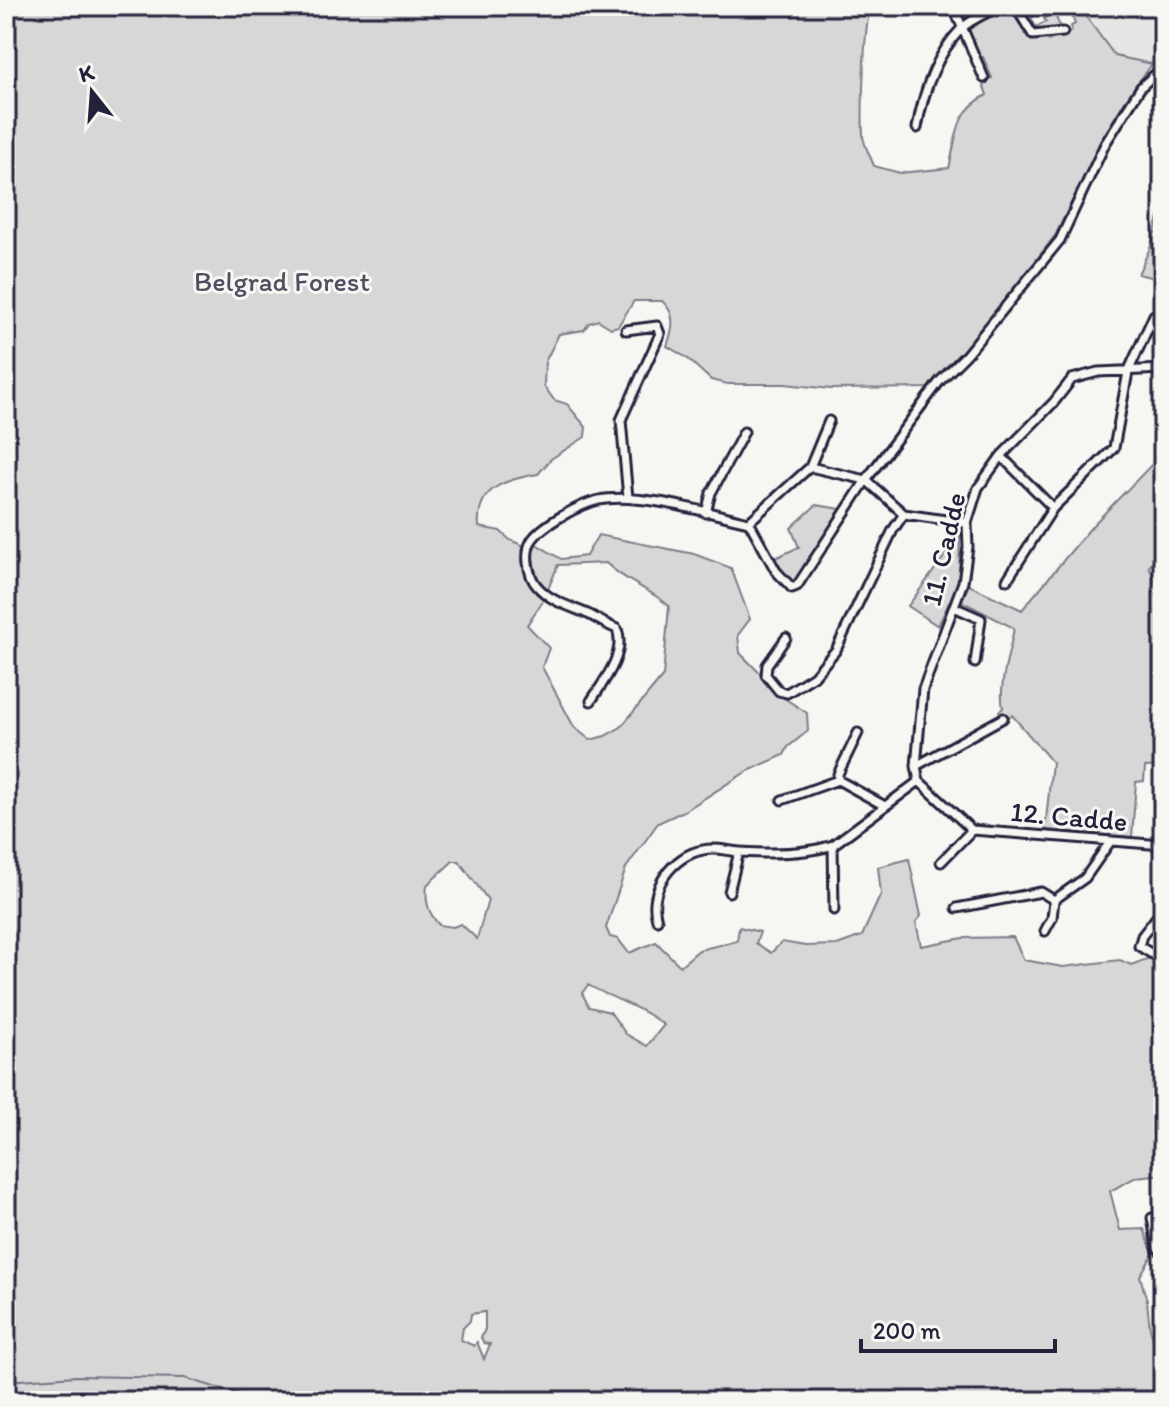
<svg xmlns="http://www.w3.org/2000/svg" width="1169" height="1407" font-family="Itim,sans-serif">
	<rect width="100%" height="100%" fill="#f6f6f2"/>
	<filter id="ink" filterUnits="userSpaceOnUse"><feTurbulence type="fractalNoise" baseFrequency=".0125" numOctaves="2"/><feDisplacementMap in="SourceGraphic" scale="16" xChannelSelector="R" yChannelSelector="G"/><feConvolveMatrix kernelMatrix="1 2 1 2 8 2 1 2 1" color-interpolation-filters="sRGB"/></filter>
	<g filter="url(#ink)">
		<path fill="#e6e6e4" d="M1078,6H1163V43L1157,59L1152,64L1115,56Z"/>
		<path fill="#d7d7d7" stroke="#7c7c89" stroke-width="2" fill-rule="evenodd" d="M6,6H872C863,17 862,117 863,136C864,146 871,157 874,166L900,173L949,168C957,137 954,112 987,95L982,81L992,78L983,57L980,58L969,29L1005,7L1009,6L1013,9L1032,39L1047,37L1048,41L1072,31L1071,26L1075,24L1070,11L1064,13L1061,9L1054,12L1060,27L1036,32L1031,29L1019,6H1034L1032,7L1034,16L1031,18L1036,27L1046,22L1044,19L1046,17L1040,6H1078L1115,56L1152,64L1124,102L1102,140L1056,234L1020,282L931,388L831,389L785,384H728L711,380L687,358L667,346C673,329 677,314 662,301H634L618,326L611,328L598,320L589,323L584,330L559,334L545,362L544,386L554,400L567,404L586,427L585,437L551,459L538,474C505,480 476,487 479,527L500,531L510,540L524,546L529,582L544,599L527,625L549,648L542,667L574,727L590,740L605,736L621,727L663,676L669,606C649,588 625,582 606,563L558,565L548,589C535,581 534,565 532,551L536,544L561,559L586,556L598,535L694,554L731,568L750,619L738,635L740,653L784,698L807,713L808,731L788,747L784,755L746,772L686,810L658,823L626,868L606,928L610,937L618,939L629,953L656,942L680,966L699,950L737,941L739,927L760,932L756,943L771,953L782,942L805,946L837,945L862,936L881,894L878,867L909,859L921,916L916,922L921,946L963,938L1013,937L1024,960L1063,967L1120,960L1131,965L1158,955L1163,944V1174L1136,1177L1110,1191L1120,1230L1144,1229L1153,1254L1140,1276L1147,1301L1150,1329L1163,1368V1401H6ZM453,861H459L488,900L477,939L461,924L453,927L439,925C428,912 425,902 427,885ZM588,985C615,1000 639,1006 664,1025L647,1046L626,1034L610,1012L589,1007L582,993ZM485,1312V1329L481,1338L484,1343L490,1344L484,1359L477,1342L474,1346L461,1340L463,1328L470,1321L471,1314Z
			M1163,205V280L1138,274L1150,248Z
			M1157,459L1163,475V549L1149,567L1163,598L1159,605L1163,621V766L1145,767L1144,781L1136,782L1132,837L1045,830L1052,762L1012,715L1005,720L999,711L1003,708C998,686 1010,652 1014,628L961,601L969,585L1022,610L1093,525Z
			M816,505L841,509L796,581L792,582L773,559L799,547L791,528Z
			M960,535L959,582L938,626L908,606Z"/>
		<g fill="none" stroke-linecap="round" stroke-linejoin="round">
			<path stroke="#757583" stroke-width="2" d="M6,1381L76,1376L185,1378L260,1401"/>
			<g stroke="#22223b" stroke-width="13">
				<path id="minor" d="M953,6L984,78
					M1015,6L1033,35L1063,32
					M917,128C923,94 936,55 961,29C971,19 987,13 1000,6
					M626,330L657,326L660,334L621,420L628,498
					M1001,456L1053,508
					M810,467L866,480L904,514L967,523
					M706,513L711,493L744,432
					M749,522L776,571L792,588L797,586L866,480L940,381L966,355L1060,240L1105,144L1141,87L1163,67
					M749,522L810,467L829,421
					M1007,580L1053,508L1114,448L1128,372L1154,315
					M954,607L981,619L975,663
					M786,638L767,665L766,675L779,691L787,693L814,676L836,650L893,530L904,514
					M591,701C604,681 626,654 617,629C607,625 599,620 590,615C571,606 552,603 537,586C528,576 524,552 532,540C543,524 581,504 599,500C639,492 709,513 749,522
					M858,733L838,774V780L883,805
					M916,766L1003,718
					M782,800L838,780
					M972,830L919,781L916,766L923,689L963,582L968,547L967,523L978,488L1001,456L1054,402L1072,379L1098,372L1163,369
					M972,830L1163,845
					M833,845L834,910
					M941,862L972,830
					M729,892L739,852
					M957,908L1041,892L1054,900L1085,878L1110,842
					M657,920C647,890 673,855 703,850C716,847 727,851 740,852C770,854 805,854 833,845L919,781
					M1045,931L1052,918L1054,900
					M1152,954L1139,946L1142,936L1163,909
					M1152,1218L1157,1247L1163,1254"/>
			</g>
			<use href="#minor" stroke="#f6f6f2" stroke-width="7"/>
		</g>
	</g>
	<g text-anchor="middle" stroke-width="6" stroke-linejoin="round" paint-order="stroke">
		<g font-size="28" fill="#4f4f62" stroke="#f6f6f2">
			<text x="282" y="291">Belgrad Forest</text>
		</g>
		<g font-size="28" fill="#22223b" stroke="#f6f6f2">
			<text transform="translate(943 549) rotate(-77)" y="10">11. Cadde</text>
			<text transform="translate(1069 816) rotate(5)" y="10">12. Cadde</text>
		</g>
	</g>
	<rect width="1169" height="1407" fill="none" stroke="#f6f6f2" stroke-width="32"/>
	<rect x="16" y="16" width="1137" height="1375" fill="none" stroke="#22223b" stroke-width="3" filter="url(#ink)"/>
	<g transform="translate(92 92) rotate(343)" stroke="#f6f6f2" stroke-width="6" paint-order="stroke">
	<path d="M0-6L14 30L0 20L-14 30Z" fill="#22223b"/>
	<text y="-12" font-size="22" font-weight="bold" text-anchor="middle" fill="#22223b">K</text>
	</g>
	<path d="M861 1339v12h194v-12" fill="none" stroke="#22223b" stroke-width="4"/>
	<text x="873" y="1339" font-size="24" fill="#22223b" stroke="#f6f6f2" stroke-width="6" paint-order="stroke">200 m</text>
</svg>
